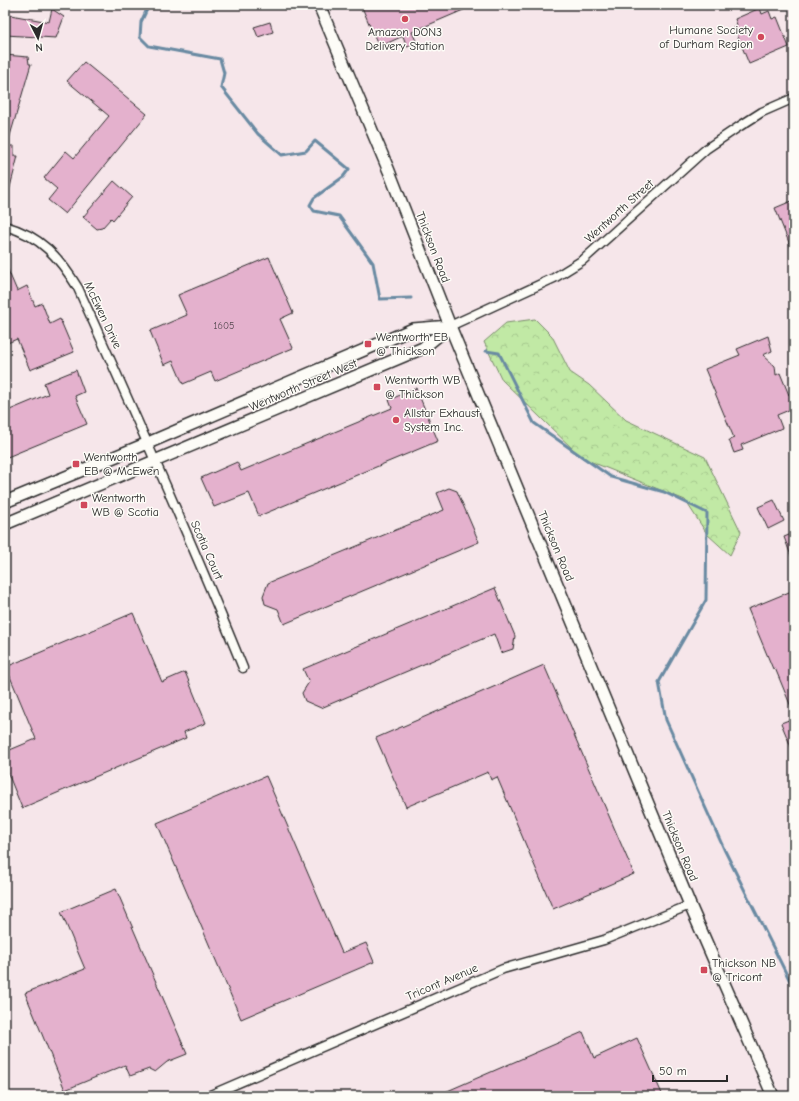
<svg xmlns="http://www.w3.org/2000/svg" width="799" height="1101" font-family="'Comic Neue',sans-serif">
	<defs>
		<pattern id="forest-crowns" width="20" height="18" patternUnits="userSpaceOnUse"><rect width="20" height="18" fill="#c1e9a5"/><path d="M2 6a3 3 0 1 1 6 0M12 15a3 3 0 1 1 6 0" fill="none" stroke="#a6c88e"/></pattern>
	</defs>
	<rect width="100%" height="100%" fill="#f6e6ea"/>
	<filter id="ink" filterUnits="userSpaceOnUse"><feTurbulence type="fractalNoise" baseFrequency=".025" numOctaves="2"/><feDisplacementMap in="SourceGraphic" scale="8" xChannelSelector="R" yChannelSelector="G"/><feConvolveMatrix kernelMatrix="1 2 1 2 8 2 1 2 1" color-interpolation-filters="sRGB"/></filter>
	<g filter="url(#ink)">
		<path fill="url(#forest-crowns)" stroke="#768a68" d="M535,319L552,336L570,372L589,385L626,420L705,457L741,532L730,555L707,534L685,500L582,458L502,380L484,342L506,323Z"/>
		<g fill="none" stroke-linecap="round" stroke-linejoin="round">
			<path stroke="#698aa2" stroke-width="3" d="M149,5L141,22L140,37L149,46L220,59L224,73L221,87L258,134L282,155L306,151L315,141L349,169L343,177L314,198L310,205L314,211L339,216L373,263L380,299L411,298
				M486,351L499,353L534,423L611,477L664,492L707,513L706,600L659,682L666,720L724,849L794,989"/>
		</g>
		<path fill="#e4b1cd" stroke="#2b2b2b" d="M361,5H475L412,32L417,43L407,47L403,36L379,47Z
			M760,8L762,14L769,11L772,19L777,17L789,47L749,64L734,27L737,25L735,19Z
			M52,9L64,17L56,38L5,35V14L49,22Z
			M270,22L273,32L258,37L254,27Z
			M5,55L28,57L29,64H31L7,146H14V156H18L8,195H5Z
			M84,62L147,114L65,214L48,200L57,189L44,178L66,151L74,158L109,116L67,81Z
			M114,181L132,197L113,220L111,218L102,228L97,229L83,217Z
			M794,200V255L775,208Z
			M269,257L293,313L280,319L293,348L215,381L211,372L183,384L173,361L164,365L150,331L187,315L178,295Z
			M5,263L17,291L27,286L35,306L42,303L50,324L60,319L74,352L30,370L17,339L5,344Z
			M768,336L772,351L763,355L775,366L776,375L780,373L789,395L790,394L794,403V408L777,415L782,428L741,445L743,450L734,453L729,440L734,438L705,369L740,355L737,349Z
			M76,370L84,392L75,396L87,424L5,458V412L48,394L44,383Z
			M416,388L438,441L259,516L249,493L214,507L201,478L237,462L241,471L392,408L389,400Z
			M449,488L457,491L479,542L284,624L278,609L265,604L263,596L268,583L444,510L437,493Z
			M774,500L784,521L768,529L758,507Z
			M794,533V561H793L784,537Z
			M495,588L515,636L513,649L501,653L494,634L321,708L305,701L302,693L309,682L303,669Z
			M794,590V714L775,668L773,669L748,609Z
			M133,613L162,682L185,672L206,723L184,732L186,738L22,808L5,766V752L36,739L6,667Z
			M544,665L634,874L553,909L497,777L491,780L488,772L406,807L376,738Z
			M794,718V754L781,723Z
			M266,776L342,953L366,943L374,962L241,1019L157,823Z
			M116,889L187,1054L167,1062L155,1072L149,1069L130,1076L125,1065L65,1090L25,993L85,969L61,912Z
			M583,1032L594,1058L637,1038L663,1096H436Z"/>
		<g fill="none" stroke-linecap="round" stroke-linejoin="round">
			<g stroke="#2b2b2b" stroke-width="11">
				<path id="street" d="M5,226C41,236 59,257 78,288C135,414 191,540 243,668
					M450,326L554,278L583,260L706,149L740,126L762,112L794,98
					M208,1096L503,969L604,940L690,905"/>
			</g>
			<g stroke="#2b2b2b" stroke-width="14">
				<path id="secondary" d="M319,5L389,171L450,326L690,905L773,1096
					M5,502L148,443L413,329L450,326
					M5,524L423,348L450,326"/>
			</g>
			<use href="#street" stroke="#fdfcf7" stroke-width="8"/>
			<use href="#secondary" stroke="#fdfcf7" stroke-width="11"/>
		</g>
	</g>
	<g fill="#d1495b" stroke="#fdfcf7" stroke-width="1.5">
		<circle cx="405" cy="19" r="4"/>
		<circle cx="761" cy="37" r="4"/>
		<rect x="364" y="340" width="8" height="8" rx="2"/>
		<rect x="373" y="383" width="8" height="8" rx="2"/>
		<circle cx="396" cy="420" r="4"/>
		<rect x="72" y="460" width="8" height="8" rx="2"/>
		<rect x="80" y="501" width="8" height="8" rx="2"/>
		<rect x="700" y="966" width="8" height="8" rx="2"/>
	</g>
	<g text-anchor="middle" stroke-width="3" stroke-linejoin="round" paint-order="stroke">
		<g font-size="10" fill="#594c54">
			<text x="224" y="329">1605</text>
		</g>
		<g font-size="12" fill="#2b2b2b" stroke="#fdfcf7" text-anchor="start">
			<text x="753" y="34" text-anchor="end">Humane Society<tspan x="753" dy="14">of Durham Region</tspan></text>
			<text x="405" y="36" text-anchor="middle">Amazon DON3<tspan x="405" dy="14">Delivery Station</tspan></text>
			<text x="376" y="341">Wentworth EB<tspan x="376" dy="14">@ Thickson</tspan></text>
			<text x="385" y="384">Wentworth WB<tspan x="385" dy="14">@ Thickson</tspan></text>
			<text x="404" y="417">Allstar Exhaust<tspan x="404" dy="14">System Inc.</tspan></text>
			<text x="84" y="461">Wentworth<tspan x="84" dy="14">EB @ McEwen</tspan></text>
			<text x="92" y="502">Wentworth<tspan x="92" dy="14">WB @ Scotia</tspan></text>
			<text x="712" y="967">Thickson NB<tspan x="712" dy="14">@ Tricont</tspan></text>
		</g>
		<g font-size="12" fill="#2b2b2b" stroke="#fdfcf7">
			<text transform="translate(619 211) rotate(-42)" y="4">Wentworth Street</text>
			<text transform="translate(433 247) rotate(69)" y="4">Thickson Road</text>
			<text transform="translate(103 315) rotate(65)" y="4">McEwen Drive</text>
			<text transform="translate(303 385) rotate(-23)" y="4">Wentworth Street West</text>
			<text transform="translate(556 546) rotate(67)" y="4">Thickson Road</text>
			<text transform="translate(207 550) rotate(66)" y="4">Scotia Court</text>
			<text transform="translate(680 846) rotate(67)" y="4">Thickson Road</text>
			<text transform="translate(442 982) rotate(-23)" y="4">Tricont Avenue</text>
		</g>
	</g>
	<rect width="799" height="1101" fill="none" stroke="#fdfcf7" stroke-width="20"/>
	<rect x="10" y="10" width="779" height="1081" fill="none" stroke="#2b2b2b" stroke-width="1.5" filter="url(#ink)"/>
	<g transform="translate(38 38) rotate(174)" stroke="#fdfcf7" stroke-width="3" paint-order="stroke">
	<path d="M0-3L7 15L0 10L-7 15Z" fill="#2b2b2b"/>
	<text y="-6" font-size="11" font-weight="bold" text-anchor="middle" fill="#2b2b2b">N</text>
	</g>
	<path d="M653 1075v6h74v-6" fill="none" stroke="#2b2b2b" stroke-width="2"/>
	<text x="659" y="1075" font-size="12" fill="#2b2b2b" stroke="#fdfcf7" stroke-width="3" paint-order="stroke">50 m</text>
</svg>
